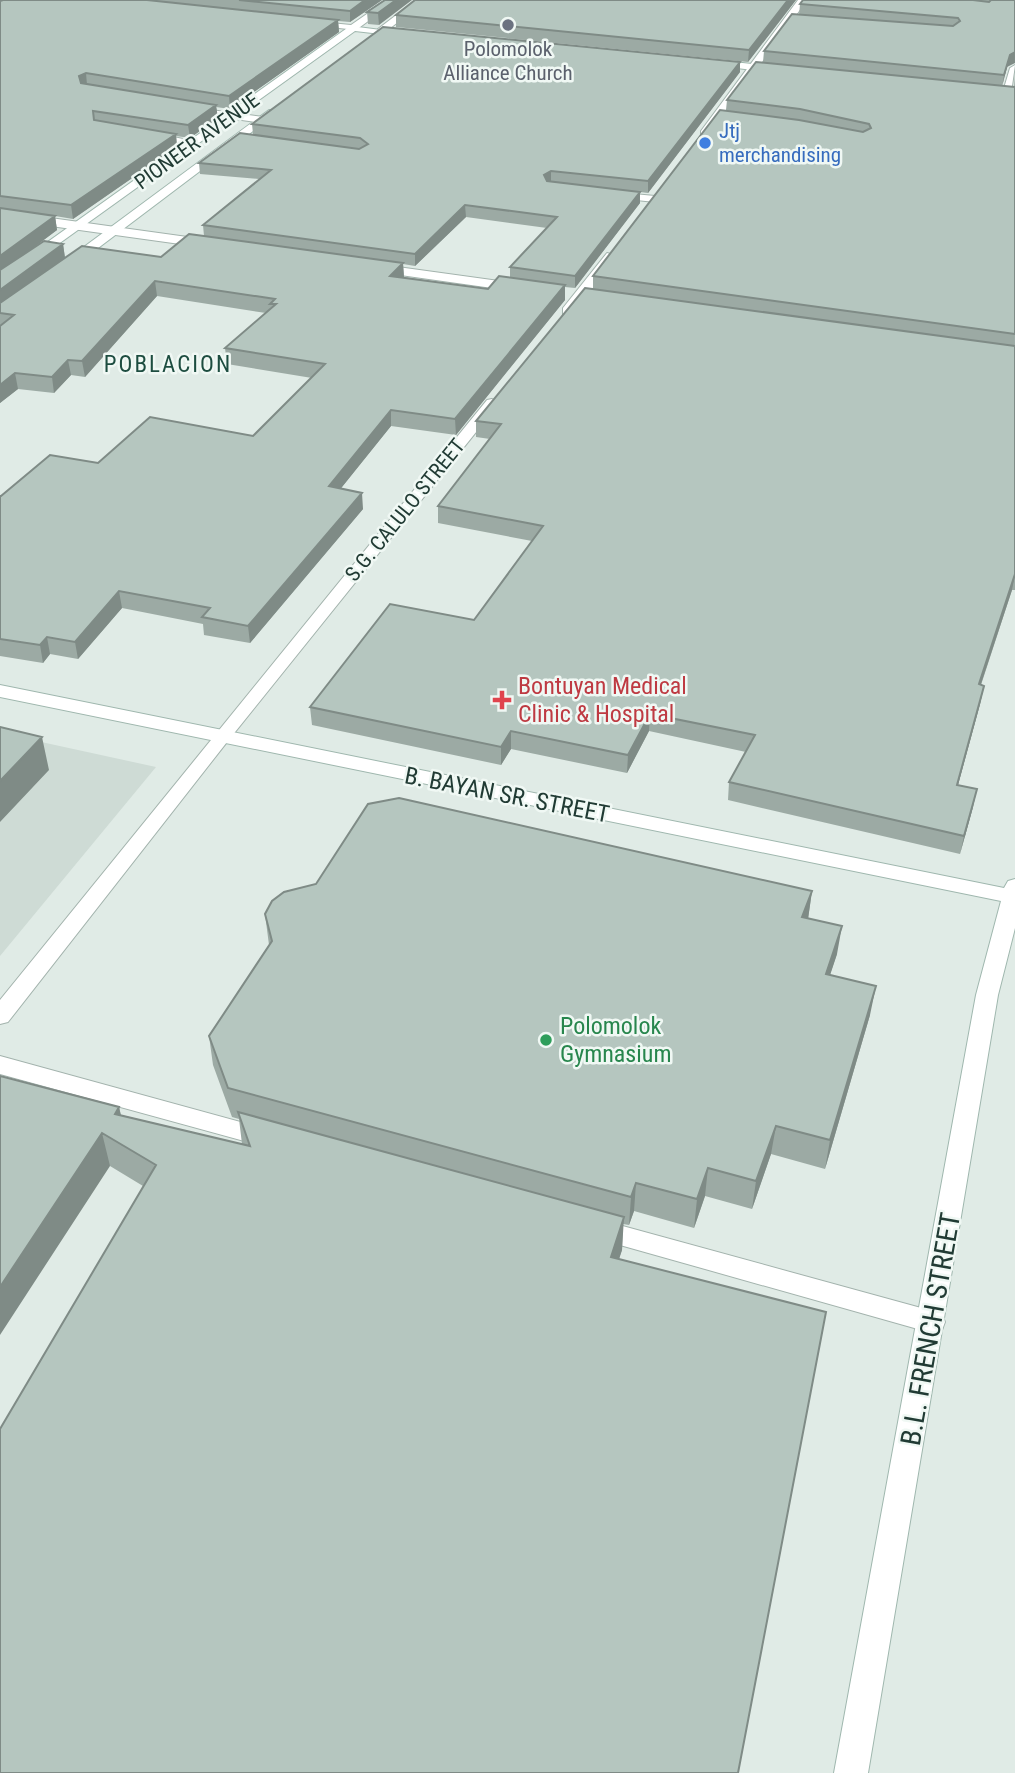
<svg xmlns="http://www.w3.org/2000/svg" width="1015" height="1773" font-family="'Roboto Condensed',sans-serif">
	<rect width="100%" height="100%" fill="#e0ebe6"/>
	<path fill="#cedbd5" d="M0,733L156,767L0,956Z"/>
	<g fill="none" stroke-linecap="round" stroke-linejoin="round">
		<g stroke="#a3b3ad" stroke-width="2">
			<path id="lane" d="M150,132L197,142L198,144L193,147L146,137L145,135Z
				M612,192L655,196L661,199L655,202L608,197V193Z
				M0,1056L266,1129L275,1131L278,1138L275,1145L266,1147L0,1074Z
				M597,1219L932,1311L942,1314L945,1322L942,1330L932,1333L588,1236L584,1229L588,1222Z"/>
		</g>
		<g stroke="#a3b3ad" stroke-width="2">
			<path id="street" d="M387,0H397L356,30L305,24L310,21L351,25Z
				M416,0H426L384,33H378V29Z
				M798,0H807L709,135H701V131Z
				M1015,65L1011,93L1002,95L1010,68Z
				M188,107L263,117L268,120L263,123L184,112L183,110Z
				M0,211L209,240L215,244L209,248L0,219Z
				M607,253L617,256L573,314H563V308Z
				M376,264L521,284L527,288L521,292L372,271V265Z
				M492,399L499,403L497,406L227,742L8,1022L0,1024V1000L487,400Z"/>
		</g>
		<g stroke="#9fb7ae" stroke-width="2">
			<path id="secondary" d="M350,26L412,34L407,37L355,31L0,286V276Z
				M714,60L780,67L785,70L780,73L711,65Z
				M269,110L278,112L73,267H65V261Z
				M0,685L1004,888L1008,881L1015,879V928L998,995L868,1773H834L976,995L1001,901L0,697Z"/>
		</g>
		<use href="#lane" fill="#fff" fill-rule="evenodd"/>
		<use href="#street" fill="#fff" fill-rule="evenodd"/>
		<use href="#secondary" fill="#fff" fill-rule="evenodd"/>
	</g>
	<path fill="#9caaa4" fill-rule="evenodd" d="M0,0H382L350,22L338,21L339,32L230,109L216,107L218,118L190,138L176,136L177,147L73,219L55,216L57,230L26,253L63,244L65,258L161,257L204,236L203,225L259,179L200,174L199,163L253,134L252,124L740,72L648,193L640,192V203L575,288L565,287V300L456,435L391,426L341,488L363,509L250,643L204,635L203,624L122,608L78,659L50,654L43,663L0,656V496L98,463L253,436L312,378L227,364L225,348L266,313L157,296L85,377L71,375L54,393L18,389L0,403ZM466,217L547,228L510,267V278L488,289L404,277L403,264L415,266Z
		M385,0L379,25L368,24L367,12Z
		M415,0H796L748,62L396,27V15Z
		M803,0H1015L1007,67L1002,86L1014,87L1015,74V590H1012L981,685L984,686L980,704L958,785L973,807L960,854L728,800L729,782L746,752L649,731L627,773L511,749L501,765L312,725L310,707L474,620L532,541L438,523V506L490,439L476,437V421L593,289V276L726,110L727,100L763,62L764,51L799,15L800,4Z
		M812,891L808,919L837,954L830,975L870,1015L825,1169L771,1154L752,1209L705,1196L694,1228L634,1211L629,1225L623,1224L622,1250L619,1259L143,1186L110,1166L0,1076L119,1107L121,1115L242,1144L239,1119L232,1117L213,1065L209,1036L269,945L265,914Z"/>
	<path fill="#7f8b86" d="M365,0H382L350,22V11Z
		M396,0H412L379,25L378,13Z
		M788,0H796L748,62L749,50Z
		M338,20L339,32L230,109L229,96Z
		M1015,52V63L1007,67L1002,87L1004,75L1010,55Z
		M740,62V72L648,193V181Z
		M86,73L87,85L81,89L79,76Z
		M216,105L218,118L190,138L188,125Z
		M176,134L177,147L73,219L71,205Z
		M551,171V182L544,186V175Z
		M640,192V203L575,288V276Z
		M465,205L466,217L415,266V254Z
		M55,216L57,230L0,273V256Z
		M63,244L65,258L0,307V290Z
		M403,263L404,278L390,276Z
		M155,281L157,296L85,377L82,361Z
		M565,285V300L456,435L455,419Z
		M68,360L71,375L54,393L52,377Z
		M15,373L18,389L0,403V385Z
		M391,410V426L330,502L329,486Z
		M362,493L363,509L250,643L248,626Z
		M1015,574L1012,590L975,702L979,684Z
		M119,591L122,608L78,659L75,642Z
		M47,637L50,654L43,663L40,645Z
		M984,686L980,704L953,803L957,785Z
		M650,714L649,731L627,773L628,755Z
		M511,731V749L501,765V747Z
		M42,737L49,770L0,822V781Z
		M977,789L973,807L960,854L964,836Z
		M812,891L808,919L802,917Z
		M842,926L837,954L821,1002L826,974Z
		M876,986L870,1015L825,1169L830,1140Z
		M119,1107L126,1140L122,1146L115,1114Z
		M776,1126L771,1154L752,1209L756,1181Z
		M102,1133L110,1166L0,1335V1287Z
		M708,1168L705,1196L694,1228L697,1199Z
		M636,1183L634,1211L629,1225L631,1197Z
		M624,1217L622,1250L609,1289L611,1257Z"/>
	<path fill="#b5c6bf" stroke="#7f8b86" stroke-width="2" d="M3,0H147L338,20L229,96L86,73L79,76L81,83L216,105L188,125L93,111L94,120L176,134L71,205L0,196V1Z
		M239,0H365L350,11Z
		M385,0H396L378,13L367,12Z
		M415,0H788L749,50L396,15Z
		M803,0H973L989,2L991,0H1015V52L1010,55L1004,75L764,51L792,14L953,26L960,21L958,18L800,4Z
		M383,27L740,62L648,181L551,171L544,175L547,181L640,192L575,276L510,267L557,217L465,205L415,254L203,225L271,170L199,163L240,133L359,149L368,144L360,138L252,124Z
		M756,62L1015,87V334L593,276L720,110L799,120L863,132L871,128L869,124L800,109L727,100Z
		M0,208L55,216L0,256Z
		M189,234L403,263L390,276L488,289L499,276L565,285L455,419L391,410L329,486L362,493L248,626L202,617L210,608L119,591L75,642L47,637L40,645L0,639V496H1L50,455L98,463L150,417L253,436L325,364L225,348L276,304H270L275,299L155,281L82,361L68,360L52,377L15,373L0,385V326L14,315L0,313V303L82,246L161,257Z
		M44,241L63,244L0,290V270Z
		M585,288L1015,346V574L979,684L984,686L957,785L977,789L964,836L729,782L755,735L650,714L628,755L511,731L501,747L310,707L390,604L474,620L543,526L438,506L501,424L476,421Z
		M0,727L42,737L0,781Z
		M399,798L812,891L802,917L842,926L826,974L876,986L830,1140L776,1126L756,1181L708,1168L697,1199L636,1183L631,1197L228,1088L209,1036L272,941L265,914L272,901L284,892L316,884L368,804Z
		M0,1076L119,1107L115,1114L250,1146L238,1112L624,1217L611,1257L826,1312L738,1773H0V1429L156,1165L102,1133L0,1287Z"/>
	<circle fill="#6b7280" stroke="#f0f8f4" stroke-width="2.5" cx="508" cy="25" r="7"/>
	<circle fill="#3f7fe0" stroke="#f0f8f4" stroke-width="2.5" cx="705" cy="143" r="7"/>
	<path fill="#e0444e" stroke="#f0f8f4" stroke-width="2.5" d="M498.5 689.5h7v7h7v7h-7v7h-7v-7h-7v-7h7z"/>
	<circle fill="#2e9e5b" stroke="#f0f8f4" stroke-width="2.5" cx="546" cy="1040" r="7"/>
	<g text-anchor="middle" stroke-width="5" stroke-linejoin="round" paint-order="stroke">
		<g font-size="21" fill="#5b616d" stroke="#f0f8f4">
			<text x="508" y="56">Polomolok<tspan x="508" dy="24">Alliance Church</tspan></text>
		</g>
		<g font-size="21" fill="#366cbe" stroke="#f0f8f4" text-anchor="start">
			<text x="719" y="138">Jtj<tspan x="719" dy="24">merchandising</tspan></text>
		</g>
		<g font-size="21" fill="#213b34" stroke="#f0f8f4">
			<text transform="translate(197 141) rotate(-36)" y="7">PIONEER AVENUE</text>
			<text transform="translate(405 510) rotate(-51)" y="7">S.G. CALULO STREET</text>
		</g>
		<g font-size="23" letter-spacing="2" fill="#1d4d40" stroke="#f0f8f4">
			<text x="168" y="372">POBLACION</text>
		</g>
		<g font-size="24" fill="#be3a42" stroke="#f0f8f4" text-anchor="start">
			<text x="518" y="694">Bontuyan Medical<tspan x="518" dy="28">Clinic &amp; Hospital</tspan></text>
		</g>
		<g font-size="24" fill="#213b34" stroke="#f0f8f4">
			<text transform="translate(507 795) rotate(11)" y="8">B. BAYAN SR. STREET</text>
		</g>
		<g font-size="24" fill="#27864d" stroke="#f0f8f4" text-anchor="start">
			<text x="560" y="1034">Polomolok<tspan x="560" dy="28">Gymnasium</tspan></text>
		</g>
		<g font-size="28" fill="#213b34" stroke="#f0f8f4">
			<text transform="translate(930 1329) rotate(-80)" y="10">B.L. FRENCH STREET</text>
		</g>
	</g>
</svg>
